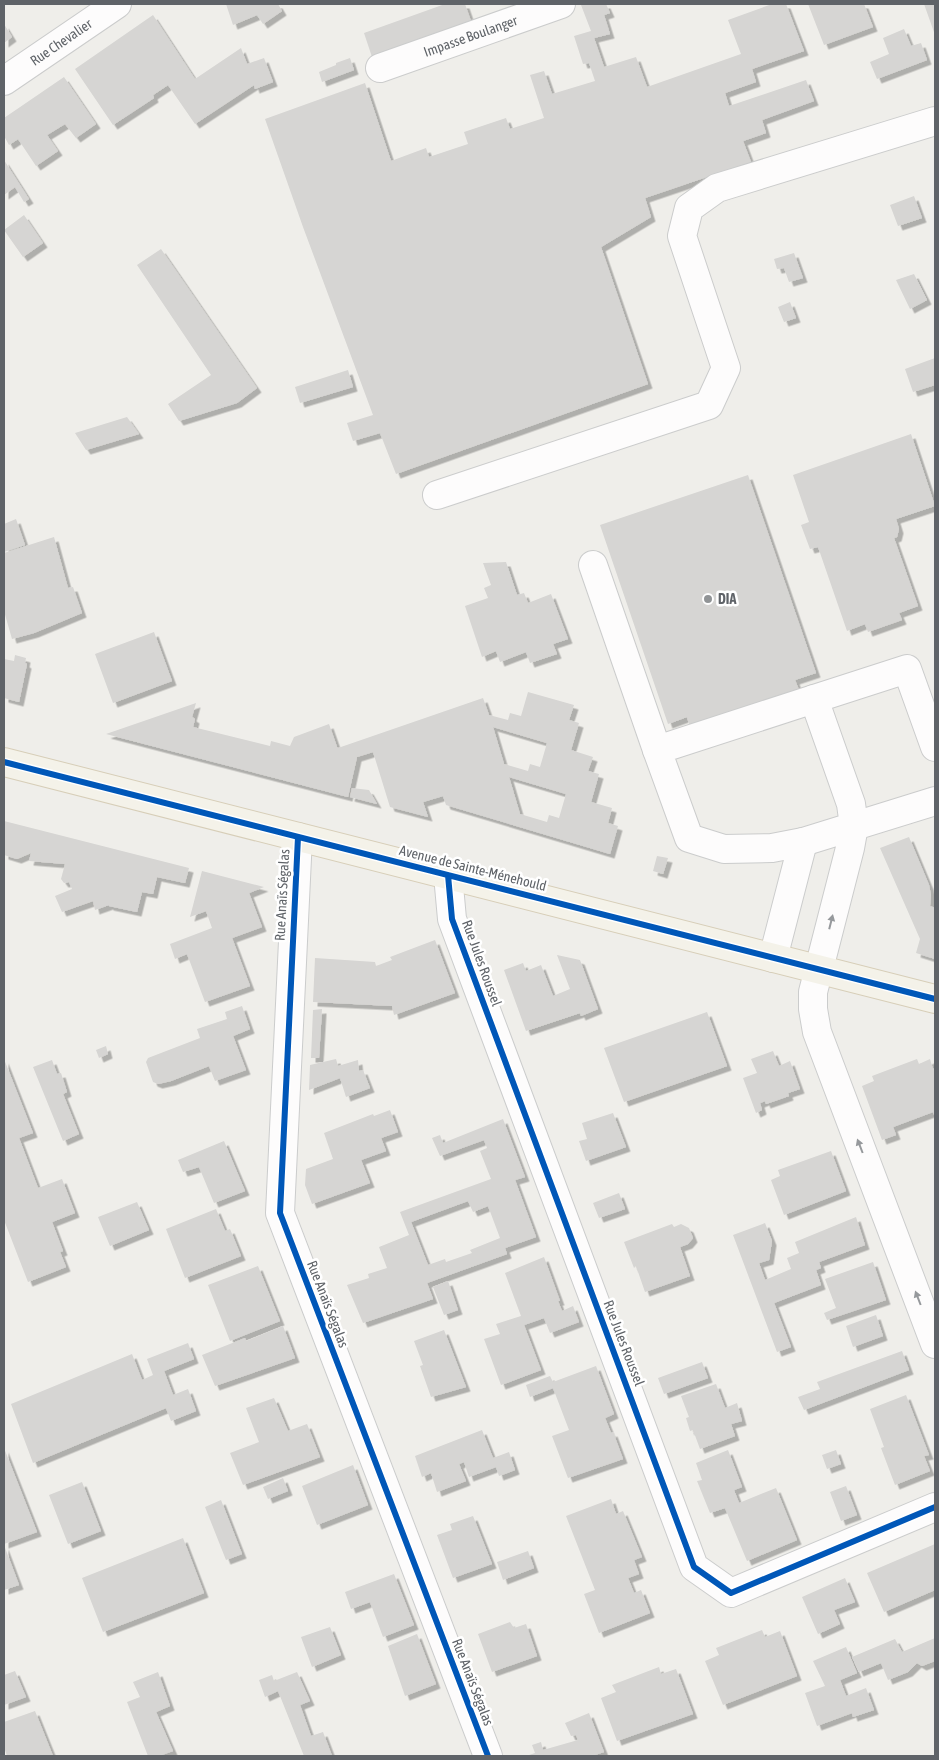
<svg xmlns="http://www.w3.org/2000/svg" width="939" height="1760" font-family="'Asap Condensed',sans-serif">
	<defs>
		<filter id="shadow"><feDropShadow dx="4.5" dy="4.5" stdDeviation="0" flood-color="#0004"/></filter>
	</defs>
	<rect width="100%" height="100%" fill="#efeeea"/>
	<path fill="#d6d5d3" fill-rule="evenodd" filter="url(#shadow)" d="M226,4H278L282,11L263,24L257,15L233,25Z
		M445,4H465L473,27L374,63L364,33Z
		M585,4H606L610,13L604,15L610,34L594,38L604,67L636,57L647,87L741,54L728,20L772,4H786L804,51L752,69L756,82L725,93L729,106L806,80L814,101L762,120L766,133L743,141L751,162L645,198L651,217L601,247L648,384L396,474L380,433L353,441L347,423L373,415L303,227L265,119L365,83L391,161L426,148L429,157L468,144L464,132L506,118L510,129L544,118L530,75L544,71L552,94L595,81L589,63L583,64L574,36L591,31L581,5Z
		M808,4H864L873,27L824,45Z
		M924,4H935V35Z
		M153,15L195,79L241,48L247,64L264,58L273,82L255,89L254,85L195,124L168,85L153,95L154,98L113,125L75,69Z
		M4,24L12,37L4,43Z
		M904,29L911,46L921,43L927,60L877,79L870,62L889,54L883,38Z
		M350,58L354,70L322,82L319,72L336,65V63Z
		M64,77L96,124L76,138L65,124L47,135L58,151L36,166L18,139L9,145L4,136V118Z
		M4,160L29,199L24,202L15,187L4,195Z
		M914,196L922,218L898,226L890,205Z
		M24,215L43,243L23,257L4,230Z
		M161,249L257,388L237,403L179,421L168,404L211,375L137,265Z
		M794,253L803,278L789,282L784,268L777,269L774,259Z
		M914,274L927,300L910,309L896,280Z
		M790,302L796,318L784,322L778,307Z
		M935,358V385L913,392L905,369Z
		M348,370L353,387L300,403L295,387Z
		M127,417L139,434L86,450L75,433Z
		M911,434L935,506L896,519L899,529L897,537L894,538L918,606L899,613L902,620L868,632L865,624L847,631L818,547L810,549L801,525L809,522L793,475Z
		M748,475L816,673L795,680L799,690L690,728L687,717L668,724L600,525Z
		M16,519L25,545L4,552V524Z
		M54,537L68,588L73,587L82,613L34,633L12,639L4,611V553Z
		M506,562L517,595L524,593L528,603L551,594L568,639L553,644L557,654L530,663L526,652L500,662L496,651L482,657L465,606L488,598L484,588L491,585L483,563Z
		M154,632L172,681L113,703L95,654Z
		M15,655L26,658L25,663L27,664L19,702L4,698V659L14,661Z
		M528,692L574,705L569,720L579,723L571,750L593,757L588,771L599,774L591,802L612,808L608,823L618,826L610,854L446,805L443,796L423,802L428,817L390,807L373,752L357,757L348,797L106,734L196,703L192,717L195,719L193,727L270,746L271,741L290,746L294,737L329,724L337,747L338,748L483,698L489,715L508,720L510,713L521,716ZM493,727L547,743L540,767L530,764L528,771L504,764ZM509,777L566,794L559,818L549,815L547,822L520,814Z
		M352,788L369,790L377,804L350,797Z
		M4,821L189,868L185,883L157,877L153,894L142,892L137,912L109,906V905L95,910L93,901L62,912L55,896L72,889L69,882L64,883L61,879L65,864L29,861L31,853L17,859L4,855Z
		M909,837L929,885L931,895L930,906L935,908V959L916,953L920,939L880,848Z
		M657,856L668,858L663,874L653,871Z
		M202,871L264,887L249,893L262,927L232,938L250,986L205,1002L187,954L175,959L170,944L212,928L206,911L190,917Z
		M435,940L455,993L394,1015L392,1006L313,1002L315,958L375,962L376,966L392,960L390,957Z
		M557,955L580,960L598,1009L581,1016L580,1013L526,1031L504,970L523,963L526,971L541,965L553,996L570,989Z
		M242,1006L250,1029L233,1036L246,1070L215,1081L209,1066L171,1081L158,1084L153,1082L146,1062L148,1058L200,1038L197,1029L227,1019L225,1012Z
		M322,1009L319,1058H311L313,1010Z
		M707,1012L727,1066L624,1102L604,1048Z
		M106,1046L108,1054L99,1058L96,1050Z
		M773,1051L779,1066L790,1061L800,1089L788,1093L789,1096L766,1104L765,1101L760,1103L762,1110L756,1113L743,1078L757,1073L751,1059Z
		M4,1059L33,1133L19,1138L38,1188L62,1179L75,1213L52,1222L63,1251L60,1252L66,1267L28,1282L4,1220Z
		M336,1059L338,1066L358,1060L359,1071L363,1070L370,1088L346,1097L340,1078L309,1090L310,1065Z
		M917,1059L919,1064L930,1059L933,1069L935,1068V1117L933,1112L893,1127L896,1135L882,1140L862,1086L874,1081L872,1076Z
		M52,1060L57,1074L61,1073L67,1092L63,1094L79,1134L63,1141L33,1067Z
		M390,1110L398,1132L381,1138L386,1151L361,1160L370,1183L312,1204L305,1185L306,1169L333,1159L324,1133L373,1114L374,1116Z
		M613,1113L626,1147L586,1161L579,1141L587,1139L582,1123Z
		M503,1119L525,1177L515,1180L536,1237L505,1248L507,1254L427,1283L433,1299L363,1323L347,1285L369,1278L368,1274L387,1268L379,1247L409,1235L400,1212L491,1179L480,1151L487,1148L484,1140L440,1156L432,1138L440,1135L443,1143ZM468,1201L473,1212L488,1206L500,1238L470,1250L472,1253L446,1262L445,1259L428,1265L411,1222Z
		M224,1141L245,1191L214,1203L199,1167L183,1172L178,1160Z
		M831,1151L846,1191L784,1215L771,1180L780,1176L778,1170Z
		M619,1193L625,1209L599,1218L593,1203Z
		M137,1202L149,1230L110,1246L98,1217Z
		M216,1209L225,1231L230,1229L241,1256L185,1278L166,1229Z
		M856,1217L865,1245L819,1262L821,1268L816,1270L821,1285L774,1303L791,1347L777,1352L733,1235L765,1223L772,1241L769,1260L759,1263L765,1280L791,1269L787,1258L799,1253L795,1242Z
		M672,1224L674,1227L681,1224L689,1228L693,1238L688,1244L680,1247L690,1276L645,1292L636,1266L634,1268L624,1242Z
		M544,1257L560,1301H558L562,1311L573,1306L579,1322L550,1333L544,1318L524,1325L541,1370L501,1385L484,1339L500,1334L496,1324L521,1316L505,1273Z
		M873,1262L886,1300L827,1320L824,1313L836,1308L825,1279Z
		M258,1266L280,1321L230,1341L208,1285Z
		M448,1281L458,1310L444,1315L433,1287Z
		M876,1315L883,1336L853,1347L846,1326Z
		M283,1326L295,1358L215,1386L202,1355L245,1338L246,1341Z
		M444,1330L466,1387L431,1397L420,1366L423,1365L414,1341Z
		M188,1343L194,1359L164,1371L173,1395L188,1389L196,1411L171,1421L166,1408L33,1463L11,1404L132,1354L142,1380L153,1375L147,1359Z
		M902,1351L909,1370L804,1410L798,1397L820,1389L817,1382Z
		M702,1362L708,1378L664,1394L658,1378Z
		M596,1366L614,1414L605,1418L611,1433L613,1432L623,1459L568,1478L552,1436L569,1430L553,1388L530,1397L526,1385L550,1376L553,1382Z
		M716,1384L725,1408L737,1403L742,1421L731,1424L735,1436L700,1449L693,1430L690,1431L686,1418L689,1417L681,1396Z
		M906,1395L929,1455L924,1456L930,1471L895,1485L881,1448L884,1447L870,1409Z
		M274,1398L288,1431L307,1424L320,1457L243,1485L230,1453L259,1442L246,1408Z
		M482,1430L493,1458L509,1452L515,1470L499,1476L496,1467L469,1477L464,1462L459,1464L466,1481L437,1492L431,1473L422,1477L415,1456Z
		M4,1448L37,1532L4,1544Z
		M728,1450L742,1487L734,1490L739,1503L776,1488L797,1540L747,1561L725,1508L710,1513L697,1481L702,1480L696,1463Z
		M836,1450L841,1464L827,1469L822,1455Z
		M353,1465L368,1505L317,1525L302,1486Z
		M283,1478L288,1491L268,1499L263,1487Z
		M82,1482L101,1531L68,1544L49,1495Z
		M846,1486L857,1515L841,1521L830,1492Z
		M611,1499L616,1514L623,1511L642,1557L634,1560L639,1574L628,1578L634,1593L641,1590L650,1613L599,1633L584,1594L595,1590L566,1516Z
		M221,1500L242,1554L226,1560L205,1507Z
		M473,1516L492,1564L453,1578L437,1535L452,1530L450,1524Z
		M183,1538L204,1593L103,1632L82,1578Z
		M935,1544V1590L884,1612L867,1573Z
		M4,1545L19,1585L4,1590Z
		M528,1551L534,1568L503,1580L497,1562Z
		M394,1574L414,1625L383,1637L370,1602L351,1609L345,1592Z
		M845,1578L855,1602L834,1610L840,1624L818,1634L802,1597Z
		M510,1622L514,1628L526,1624L537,1656L492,1672L478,1634Z
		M330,1627L341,1655L312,1667L301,1637Z
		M762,1630L765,1637L780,1631L797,1676L723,1705L705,1661L719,1655L716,1648Z
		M417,1634L436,1684L405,1696L388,1646Z
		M935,1638V1661L922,1666L917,1663L908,1672L888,1680L881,1663L859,1672L852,1657L895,1639L902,1652Z
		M846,1647L857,1673L840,1680L846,1696L866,1688L874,1710L853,1717L852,1713L817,1726L805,1693L825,1686L813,1661Z
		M659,1667L661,1674L676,1669L693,1714L617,1741L601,1698L616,1692L612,1685Z
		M15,1671L26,1697L4,1705V1675Z
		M158,1672L170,1706L156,1712L173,1751L159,1756H148L127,1702L140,1697L133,1682Z
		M297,1672L310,1701L300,1705L311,1736L323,1732L332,1756H304L278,1691L265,1697L259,1680L272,1675L274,1681Z
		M35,1711L53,1756H7L4,1747V1722Z
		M589,1713L604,1752L592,1756H526L535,1753L532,1745L541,1742L543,1750L578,1740L576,1735L571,1736L565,1723Z"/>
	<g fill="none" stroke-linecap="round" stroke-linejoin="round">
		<g stroke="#cbcccc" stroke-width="30">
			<g id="minor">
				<path id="s1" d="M380,68L561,4"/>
				<path id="s2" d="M4,81L117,4"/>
				<path d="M437,495L709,405L726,368L682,236L689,208L717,188L935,121"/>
				<path d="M593,565L657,750"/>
				<path d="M814,699L907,669L935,747"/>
				<path d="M935,801L803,842L772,848L724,849L689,838L657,750L814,699L851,804L854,826L850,848L813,992V1009L817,1032L935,1344"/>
				<path d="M298,837L280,1213L488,1756"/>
				<path d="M448,875L452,919L694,1567L731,1593L935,1507"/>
				<path d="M773,958L803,842"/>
			</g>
		</g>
		<g stroke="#d7ceb8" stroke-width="30">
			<path id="major" d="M4,762L935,999"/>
		</g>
		<use href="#minor" stroke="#fdfcfc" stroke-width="28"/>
		<use href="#major" stroke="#f4f2e9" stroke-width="28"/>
		<g stroke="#fff" stroke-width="9">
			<path id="cycleway" d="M4,762L935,999
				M298,837L280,1213L488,1756
				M448,875L452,919L694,1567L731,1593L935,1507"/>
		</g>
		<use href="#cycleway" stroke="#0057b8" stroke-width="6"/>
	</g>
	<defs><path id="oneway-solid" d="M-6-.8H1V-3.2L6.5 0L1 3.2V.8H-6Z" transform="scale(1.25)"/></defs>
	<g fill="#96999c">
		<use href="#oneway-solid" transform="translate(831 922) rotate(-76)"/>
		<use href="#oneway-solid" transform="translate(860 1146) rotate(-111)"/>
		<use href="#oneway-solid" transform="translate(918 1298) rotate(-111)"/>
	</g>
	<circle fill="#919496" stroke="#fff" stroke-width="2" cx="708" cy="599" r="5"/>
	<g text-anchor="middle" stroke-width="5" stroke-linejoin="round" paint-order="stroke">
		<g font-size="14" fill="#5f6368" stroke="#fff">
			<text dy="5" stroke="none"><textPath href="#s1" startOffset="96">Impasse Boulanger</textPath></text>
			<text dy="5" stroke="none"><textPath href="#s2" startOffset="69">Rue Chevalier</textPath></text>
			<text transform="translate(473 868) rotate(14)" y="5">Avenue de Sainte-Ménehould</text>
			<text transform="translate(282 895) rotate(-87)" y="5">Rue Anaïs Ségalas</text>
			<text transform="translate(482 963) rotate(70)" y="5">Rue Jules Roussel</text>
			<text transform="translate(328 1304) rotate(69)" y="5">Rue Anaïs Ségalas</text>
			<text transform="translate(624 1343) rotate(69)" y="5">Rue Jules Roussel</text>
			<text transform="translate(473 1682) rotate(69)" y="5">Rue Anaïs Ségalas</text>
		</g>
		<g font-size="14" font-weight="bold" fill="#5f6368" stroke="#fff" text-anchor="start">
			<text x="718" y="604">DIA</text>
		</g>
	</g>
	<rect width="939" height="1760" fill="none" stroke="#5f6368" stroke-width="10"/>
</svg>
